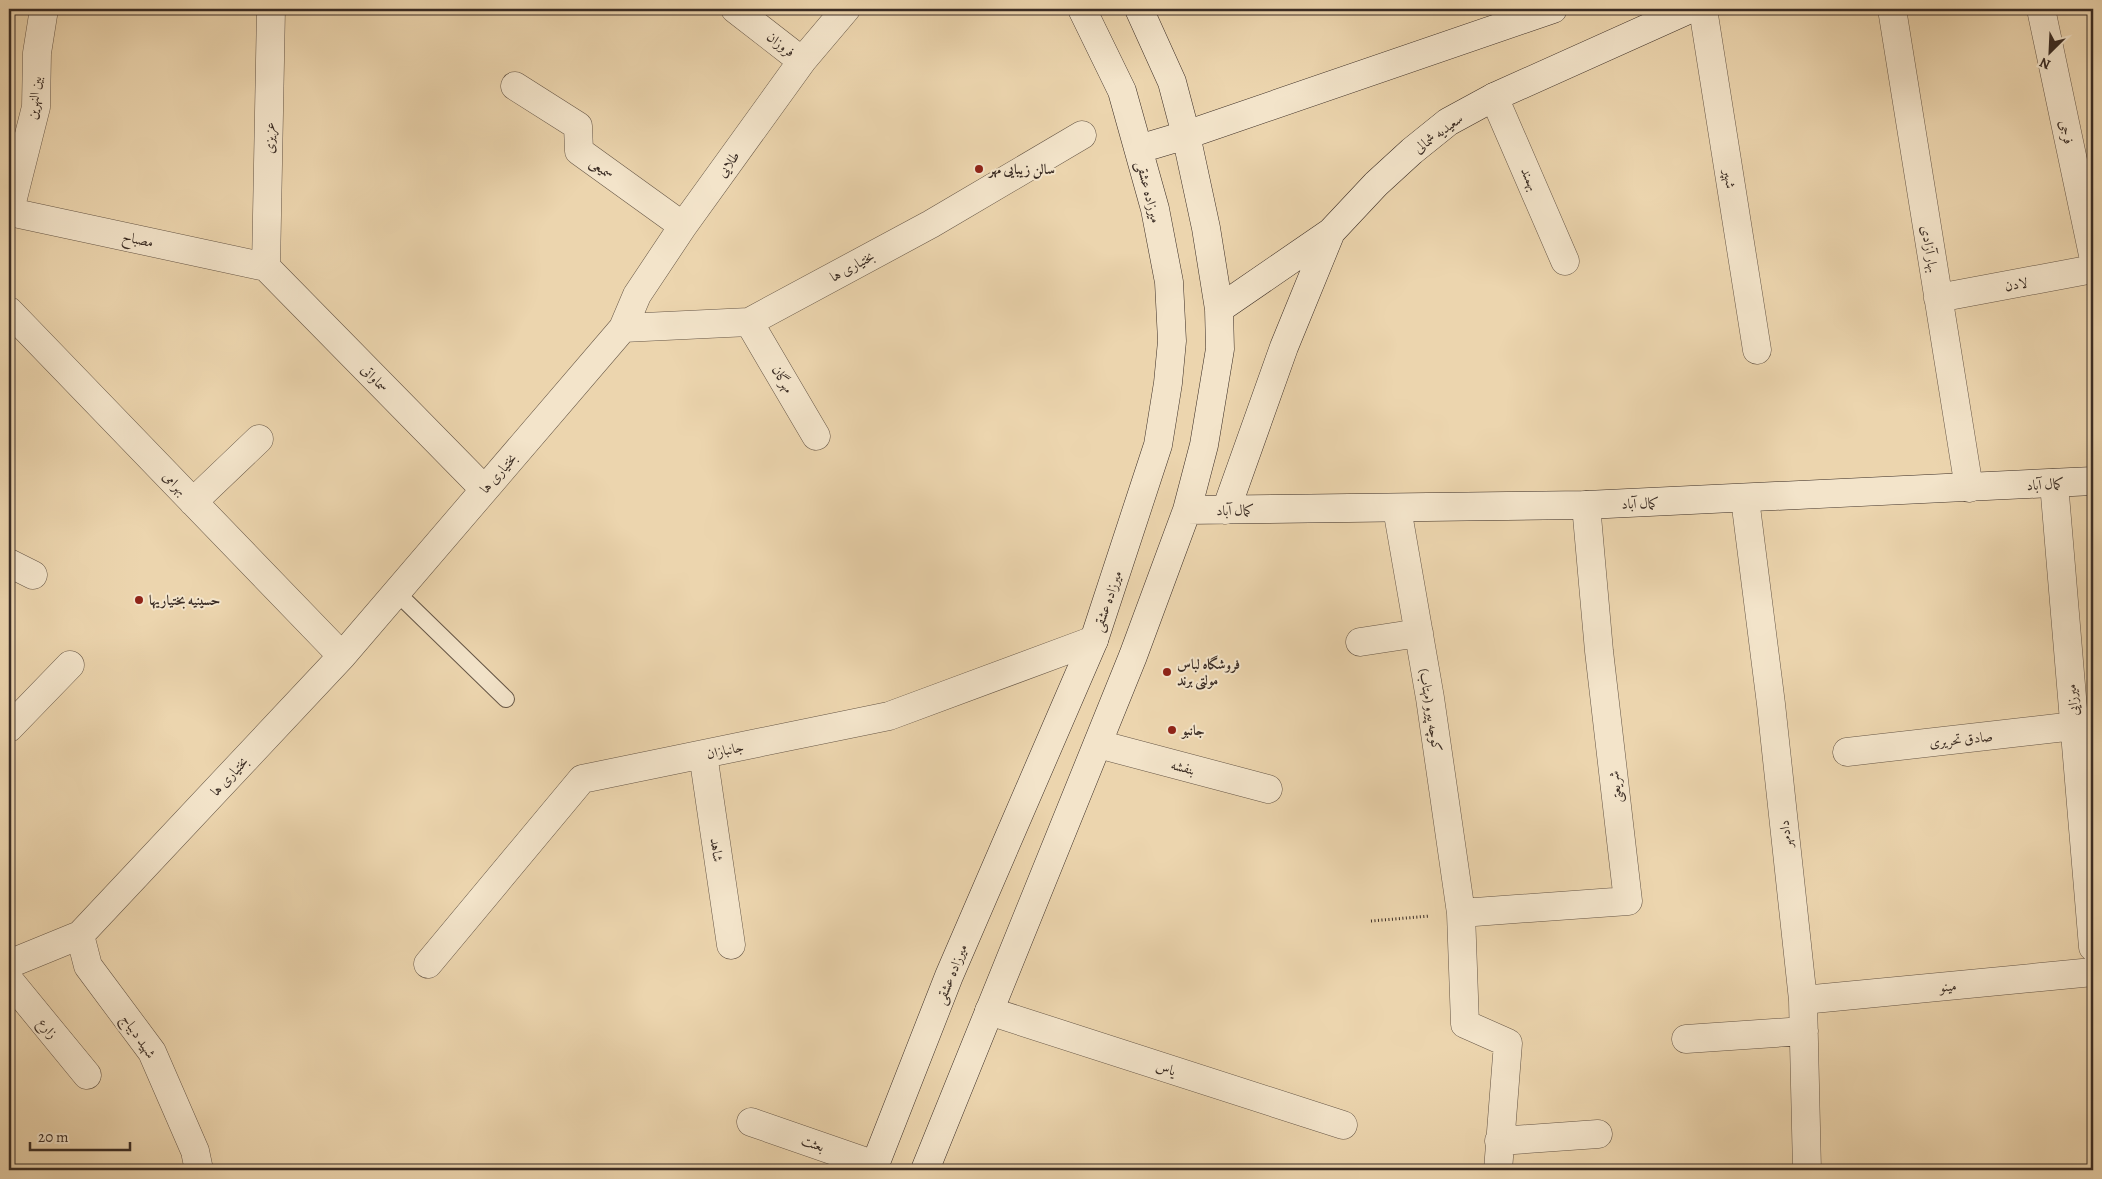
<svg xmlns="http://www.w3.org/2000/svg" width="2102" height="1179" font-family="Alegreya,Amiri,serif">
	<rect width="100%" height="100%" fill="#ecd5ae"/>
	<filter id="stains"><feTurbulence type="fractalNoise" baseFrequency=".004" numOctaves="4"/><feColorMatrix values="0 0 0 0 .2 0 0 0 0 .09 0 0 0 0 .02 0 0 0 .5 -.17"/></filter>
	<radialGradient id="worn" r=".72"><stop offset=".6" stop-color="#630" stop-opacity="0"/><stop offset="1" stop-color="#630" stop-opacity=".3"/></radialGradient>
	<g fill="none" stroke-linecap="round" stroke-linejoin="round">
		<g stroke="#665646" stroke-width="18">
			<path id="service" d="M396,592L506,699"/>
		</g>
		<g stroke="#665646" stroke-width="29">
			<path id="minor" d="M735,9L802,61
				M1703,9L1757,350
				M1892,9L1969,488
				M2041,9L2093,255
				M515,86L578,126L579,151L683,226
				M1494,97L1565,261
				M10,212L266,267
				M266,267L484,489
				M266,267L271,9
				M1938,298L2093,269
				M9,311L342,656
				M749,322L816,436
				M623,328L749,322L931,224L1082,135
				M2054,483L2093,947
				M1745,499L1771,704L1803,1000L1807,1170
				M193,502L259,439
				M1397,508L1430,698L1461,913L1465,1024L1508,1043L1498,1170
				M9,563L33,575
				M1360,642L1419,633
				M9,728L70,665
				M1098,744L1268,789
				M1847,752L2092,724
				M703,754L731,945
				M1461,913L1628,901L1599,651L1586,505
				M80,935L88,966L152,1052L195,1151L199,1170
				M9,964L80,935L342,656L623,328L637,295L683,226L802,61L846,9
				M428,964L582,779L889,716L1094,640
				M9,980L87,1075
				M1803,1000L2093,972
				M989,1011L1343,1125
				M1686,1039L1804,1031
				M751,1122L875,1165
				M1499,1141L1598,1134"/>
		</g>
		<g stroke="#665646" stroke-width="29">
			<path id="tertiary" d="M9,214L36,107L37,53L44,9"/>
		</g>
		<g stroke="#3a2c24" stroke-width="29">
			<path id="secondary" d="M1139,149L1186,135L1553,9
				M1219,309L1331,232L1376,184L1412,151L1448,122L1494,97L1690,9
				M1187,510L1586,505L2093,481
				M1226,510L1284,347L1331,232
				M873,1170L949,976L1094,640L1158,445L1168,383L1172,341L1169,282L1155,209L1122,91L1082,9
				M925,1170L1133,656L1187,510L1204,445L1220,349L1219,309L1206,228L1186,135L1172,82L1139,9"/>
		</g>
		<path stroke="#3a2c24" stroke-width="3" stroke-dasharray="1 2.5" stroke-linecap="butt" d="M1371,921L1430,916"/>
		<use href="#service" stroke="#f3e4ca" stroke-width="16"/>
		<use href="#minor" stroke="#f3e4ca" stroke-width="28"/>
		<use href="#tertiary" stroke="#f3e4ca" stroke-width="28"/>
		<use href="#secondary" stroke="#f3e4ca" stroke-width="28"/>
	</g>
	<g fill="#8f2418" stroke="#f3e4ca" stroke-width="2">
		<circle cx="979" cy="169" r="5"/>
		<circle cx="139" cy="600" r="5"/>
		<circle cx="1167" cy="672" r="5"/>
		<circle cx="1172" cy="730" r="5"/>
	</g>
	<g text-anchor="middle" stroke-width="4" stroke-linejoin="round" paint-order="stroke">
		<g font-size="14" fill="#3a2c24" stroke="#f3e4ca">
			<text transform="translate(781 44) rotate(38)" y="5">فروزان</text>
			<text transform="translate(34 98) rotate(-84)" y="5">بین النهرین</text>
			<text transform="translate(2067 132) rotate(78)" y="5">فرجی</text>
			<text transform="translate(1438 133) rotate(-36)" y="5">سعیدیه شمالی</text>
			<text transform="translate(269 138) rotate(-89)" y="5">عزیزی</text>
			<text transform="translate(728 164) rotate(-54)" y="5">طلایی</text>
			<text transform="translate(602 168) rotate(36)" y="5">سمیعی</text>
			<text transform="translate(1530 179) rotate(66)" y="5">بهمند</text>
			<text transform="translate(1730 179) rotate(81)" y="5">شهپر</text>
			<text transform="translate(1149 192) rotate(76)" y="5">میرزاده عشقی</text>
			<text transform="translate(138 239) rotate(12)" y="5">مصباح</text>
			<text transform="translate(1930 249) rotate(81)" y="5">بهار آزادی</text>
			<text transform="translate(852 266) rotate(-29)" y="5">بختیاری ها</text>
			<text transform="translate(2016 284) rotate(-10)" y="5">لادن</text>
			<text transform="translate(375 378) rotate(46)" y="5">سماواتی</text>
			<text transform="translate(783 379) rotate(60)" y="5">مهرگان</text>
			<text transform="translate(498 473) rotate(-49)" y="5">بختیاری ها</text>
			<text transform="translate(175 483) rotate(46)" y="5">بهرامی</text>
			<text transform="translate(2045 484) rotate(-4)" y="5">کمال آباد</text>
			<text transform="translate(1640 503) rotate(-2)" y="5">کمال آباد</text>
			<text transform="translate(1235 510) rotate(-1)" y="5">کمال آباد</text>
			<text transform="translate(1107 601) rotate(-71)" y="5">میرزاده عشقی</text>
			<text transform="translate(2072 700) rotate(-95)" y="5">میرزایی</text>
			<text transform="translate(1431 710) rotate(81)" y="5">کوچه پیرو (مهتاب)</text>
			<text transform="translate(1961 739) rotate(-6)" y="5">صادق تحریری</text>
			<text transform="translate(725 750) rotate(-12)" y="5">جانبازان</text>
			<text transform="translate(1183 767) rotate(15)" y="5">بنفشه</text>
			<text transform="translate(229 776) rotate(-47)" y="5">بختیاری ها</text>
			<text transform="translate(1615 787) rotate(-97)" y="5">شریعتی</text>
			<text transform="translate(1785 834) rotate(-96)" y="5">دادمهر</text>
			<text transform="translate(717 850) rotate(82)" y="5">شاهد</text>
			<text transform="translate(951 974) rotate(-68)" y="5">میرزاده عشقی</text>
			<text transform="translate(1948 986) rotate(-5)" y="5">مینو</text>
			<text transform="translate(48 1028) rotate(50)" y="5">زارع</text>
			<text transform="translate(139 1036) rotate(56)" y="5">شهید دیباج</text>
			<text transform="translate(1166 1068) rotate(18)" y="5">یاس</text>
			<text transform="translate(813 1143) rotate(20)" y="5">بعثت</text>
		</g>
		<g font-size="14" font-weight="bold" fill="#3a2c24" stroke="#f3e4ca" text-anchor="start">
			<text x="989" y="174">سالن زیبایی مهر</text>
			<text x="149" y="605">حسینیه بختیاریها</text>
			<text x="1177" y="669">فروشگاه لباس<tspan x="1177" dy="16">مولتی برند</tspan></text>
			<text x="1182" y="735">جانبو</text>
		</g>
	</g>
	<rect width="2102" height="1179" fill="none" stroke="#ecd5ae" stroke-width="30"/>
	<rect x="10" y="10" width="2082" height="1159" fill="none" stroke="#3a2c24" stroke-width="2.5"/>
	<rect x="15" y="15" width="2072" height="1149" fill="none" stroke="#3a2c24"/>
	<g transform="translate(2050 52) rotate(204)" stroke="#f3e4ca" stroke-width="4" paint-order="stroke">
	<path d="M0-4L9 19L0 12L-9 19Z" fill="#3a2c24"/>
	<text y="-8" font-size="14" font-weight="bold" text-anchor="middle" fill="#3a2c24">N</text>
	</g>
	<path d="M30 1142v8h100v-8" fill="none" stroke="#3a2c24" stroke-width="2.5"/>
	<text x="38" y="1142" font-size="15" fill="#3a2c24" stroke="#f3e4ca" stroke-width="4" paint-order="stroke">20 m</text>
	<rect width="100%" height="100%" filter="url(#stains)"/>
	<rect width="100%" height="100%" fill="url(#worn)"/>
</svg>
